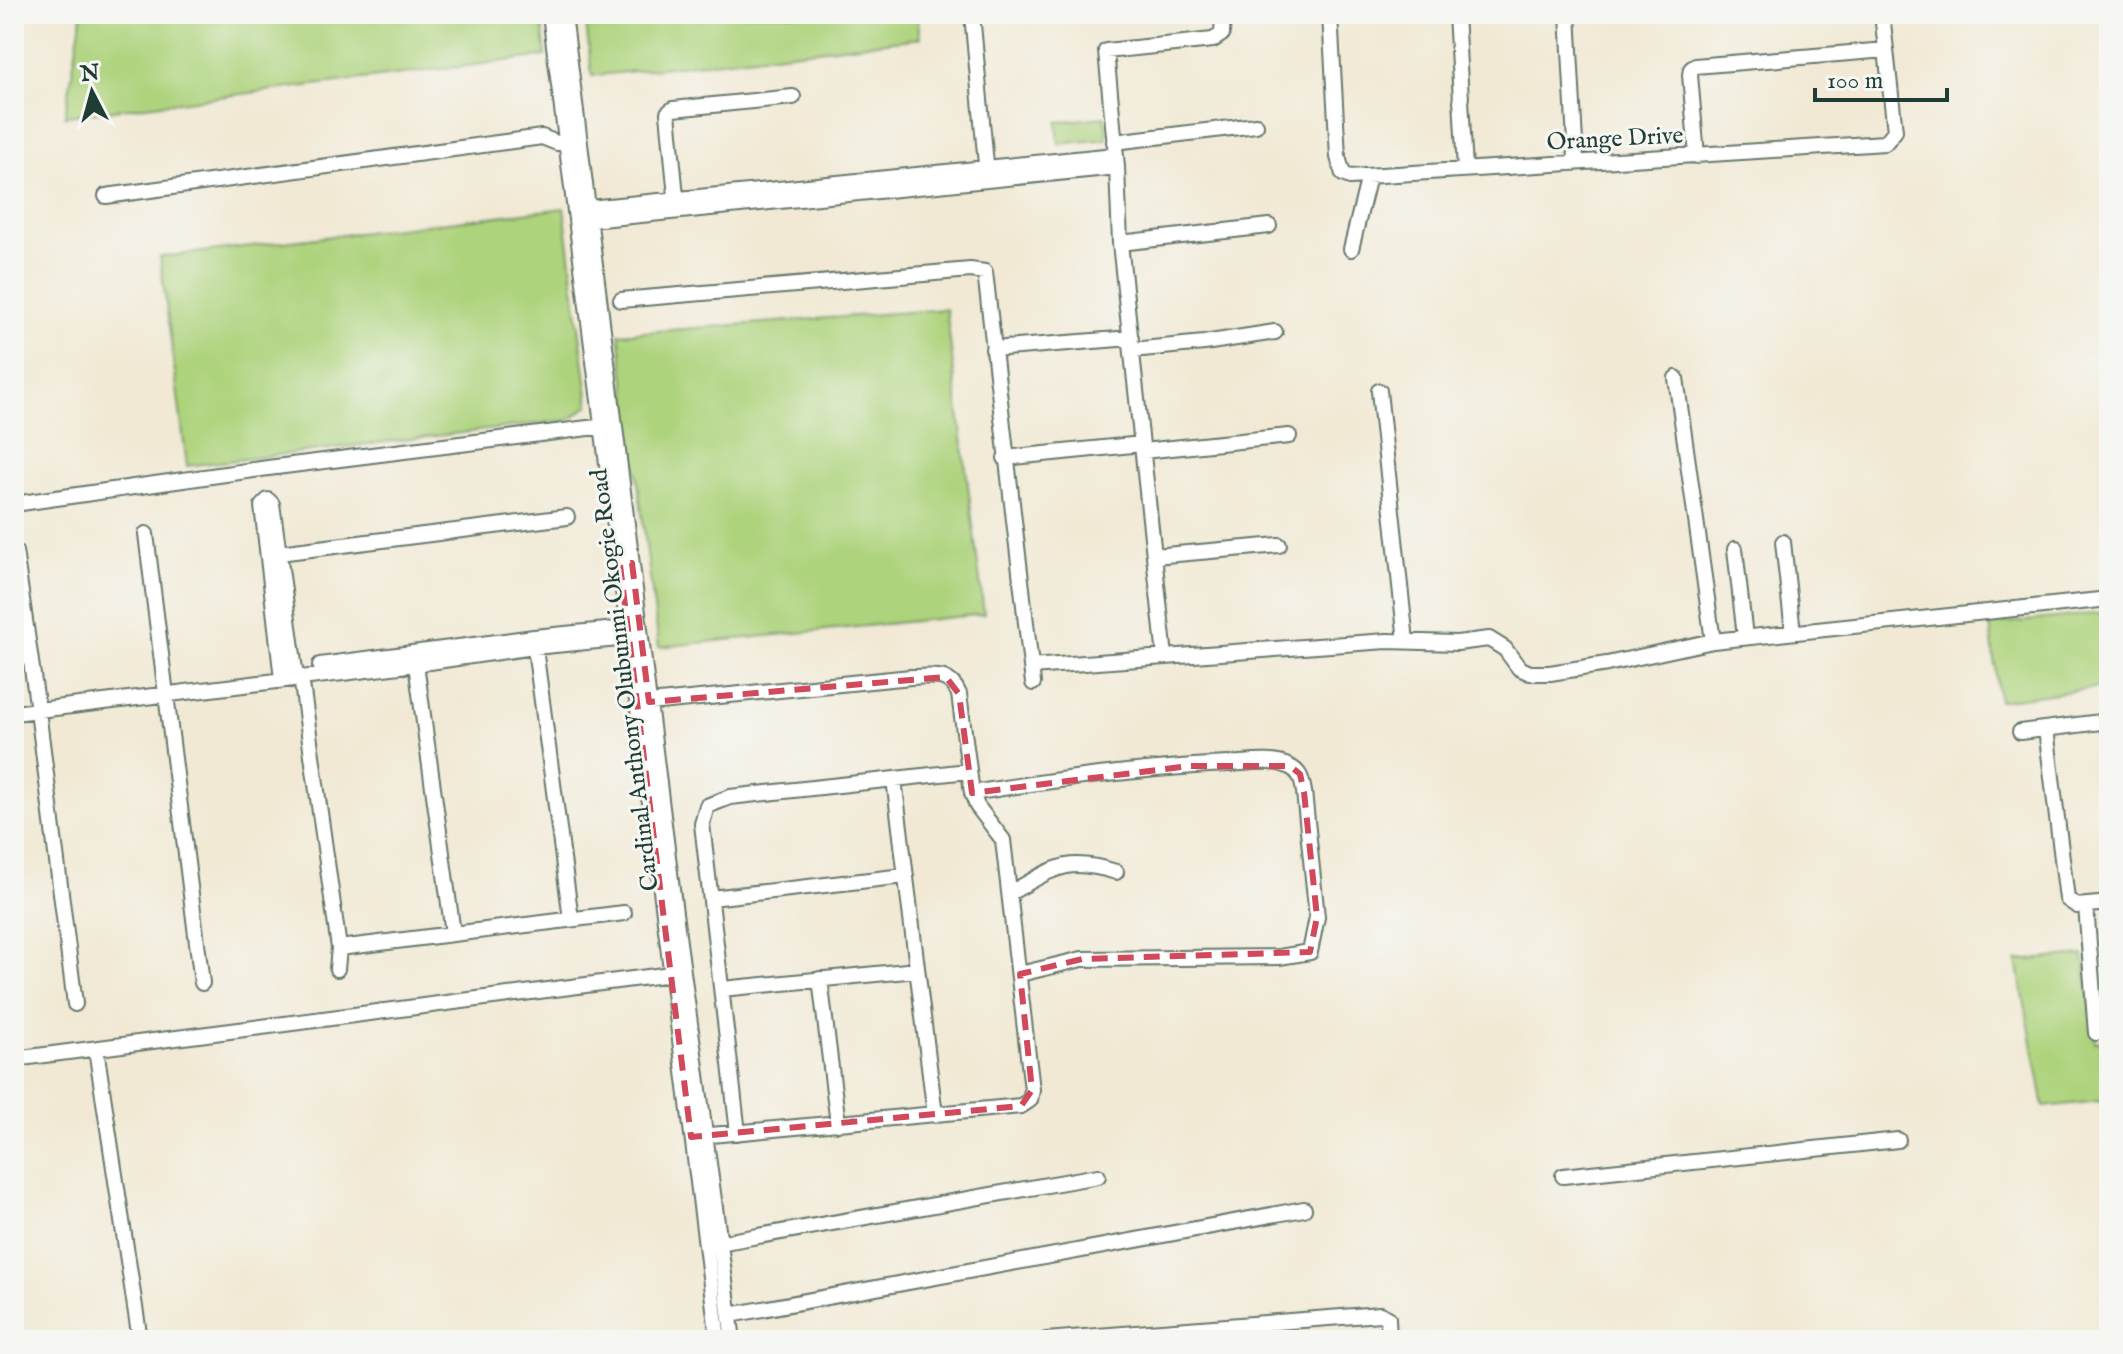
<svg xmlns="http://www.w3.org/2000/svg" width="2123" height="1354" font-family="'IM FELL English',serif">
	<rect width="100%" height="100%" fill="#f6f6f2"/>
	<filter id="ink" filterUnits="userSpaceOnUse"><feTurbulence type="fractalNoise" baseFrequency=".0125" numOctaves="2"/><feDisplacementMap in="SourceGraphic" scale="16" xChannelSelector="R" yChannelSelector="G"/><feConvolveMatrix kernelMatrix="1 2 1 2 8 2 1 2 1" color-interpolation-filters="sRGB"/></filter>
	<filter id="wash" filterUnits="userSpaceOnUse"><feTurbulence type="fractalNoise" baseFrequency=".006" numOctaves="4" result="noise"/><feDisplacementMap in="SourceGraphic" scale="32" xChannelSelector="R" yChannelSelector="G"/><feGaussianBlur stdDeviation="1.8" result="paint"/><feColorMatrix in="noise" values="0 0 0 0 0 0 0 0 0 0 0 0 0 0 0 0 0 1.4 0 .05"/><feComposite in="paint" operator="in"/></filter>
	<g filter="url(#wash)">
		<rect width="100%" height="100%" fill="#f1e9d4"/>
		<path fill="#add37c" stroke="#668858" stroke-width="2" d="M82,14H541L546,56L65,116Z
			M585,14H917L920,38L592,76Z
			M1105,117L1107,139L1059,144L1057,122Z
			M564,208L589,405L569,420L187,466L160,257Z
			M946,309L984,614L659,647L619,334Z
			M2101,613L2109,686L1999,701L1990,625Z
			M2084,955L2095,1042L2109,1040V1100L2044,1107L2017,961Z"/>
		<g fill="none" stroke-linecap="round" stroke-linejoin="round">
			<path stroke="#73a5df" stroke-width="3" d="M1466,1334L1467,1340"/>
		</g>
	</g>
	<g filter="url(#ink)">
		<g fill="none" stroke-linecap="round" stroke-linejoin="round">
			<g stroke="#68796c" stroke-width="18">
				<path id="minor" d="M550,14L718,1340
					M564,14L675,913L733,1340
					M972,14L987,175
					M1223,14L1222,34L1213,40L1106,51L1117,167L1120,243L1165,657L1387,641L1457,643L1489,639L1505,649L1519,668L1530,673H1550L1607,664L1713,641L2109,599
					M1330,14L1338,157L1343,174L1350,177L1885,143L1895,131L1882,14
					M1456,14L1465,169
					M1568,14L1576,161
					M1114,142L1256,125
					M1697,156L1690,75L1691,69L1695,66L1886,50
					M106,196L542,137L557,143L568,142
					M677,207L668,113L673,109L793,97
					M589,208L1115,155
					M591,220L1117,167
					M1120,243L1269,226
					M1351,249L1369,176
					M621,300L970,270L985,272L1033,683
					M993,349L1131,338
					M1132,350L1204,343L1275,332
					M1676,378L1713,641
					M1379,391L1406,641
					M1143,451L1289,436
					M1005,458L1142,444
					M14,504L268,468L604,426
					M146,534L202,983
					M1783,542L1793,632
					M1735,549L1745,637
					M15,551L37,703L75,1004
					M271,554L567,517
					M1154,556L1279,545
					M534,641L571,919
					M415,657L453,933
					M320,665L534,637L627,628
					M1031,667L1165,657
					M301,677L339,948L337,969
					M282,679L262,506L268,500L272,504L296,677
					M649,703L911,677C932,677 949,671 959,694L972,793L977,806L1003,840L1032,1090L1030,1100L1021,1106L700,1136
					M14,713L416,664L534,647L629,638
					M2046,729L2067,899L2077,906L2109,903
					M2020,732L2109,721
					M894,779L935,1115
					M972,793C1058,779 1143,768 1229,764C1248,763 1273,758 1290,767C1301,772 1302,781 1304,792L1317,917L1310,952L1279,957L1082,959L1020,974
					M1010,893C1054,869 1064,856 1116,872
					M711,898L904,876
					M2086,906L2096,1033
					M339,948L624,913
					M820,979L838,1124
					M722,989L917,970
					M96,1049L140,1340
					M14,1059L671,974
					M738,1133L702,824L707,806L730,797L968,771
					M1563,1176L1898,1140
					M719,1243L1098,1176
					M730,1315L1304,1209
					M1046,1340L1380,1314L1388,1318L1389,1340"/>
			</g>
			<use href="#minor" stroke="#fff" stroke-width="14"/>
		</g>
	</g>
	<path fill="none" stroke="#d1495b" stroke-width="6" stroke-dasharray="16 10" stroke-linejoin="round" d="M632,563L649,702L946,677L959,694L972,793L1189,766H1290L1300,774L1304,792L1317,917L1310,952L1082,959L1020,974L1032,1090L1021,1106L691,1137L620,565Z"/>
	<g text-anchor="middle" stroke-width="6" stroke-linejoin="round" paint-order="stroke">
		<g font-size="24" fill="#1f3d34" stroke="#f6f6f2">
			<text transform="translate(1615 138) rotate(-3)" y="8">Orange Drive</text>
			<text transform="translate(624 680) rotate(-97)" y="8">Cardinal Anthony Olubunmi Okogie Road</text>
		</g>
	</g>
	<rect width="2123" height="1354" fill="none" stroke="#f6f6f2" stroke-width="48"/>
	<g transform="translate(92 92) rotate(354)" stroke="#f6f6f2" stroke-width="6" paint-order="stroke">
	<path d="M0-6L14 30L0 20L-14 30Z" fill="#1f3d34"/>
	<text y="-12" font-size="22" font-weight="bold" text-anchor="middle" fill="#1f3d34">N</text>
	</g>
	<path d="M1815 88v12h132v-12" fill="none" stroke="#1f3d34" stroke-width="4"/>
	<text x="1827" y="88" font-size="24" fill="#1f3d34" stroke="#f6f6f2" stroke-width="6" paint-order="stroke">100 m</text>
</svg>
